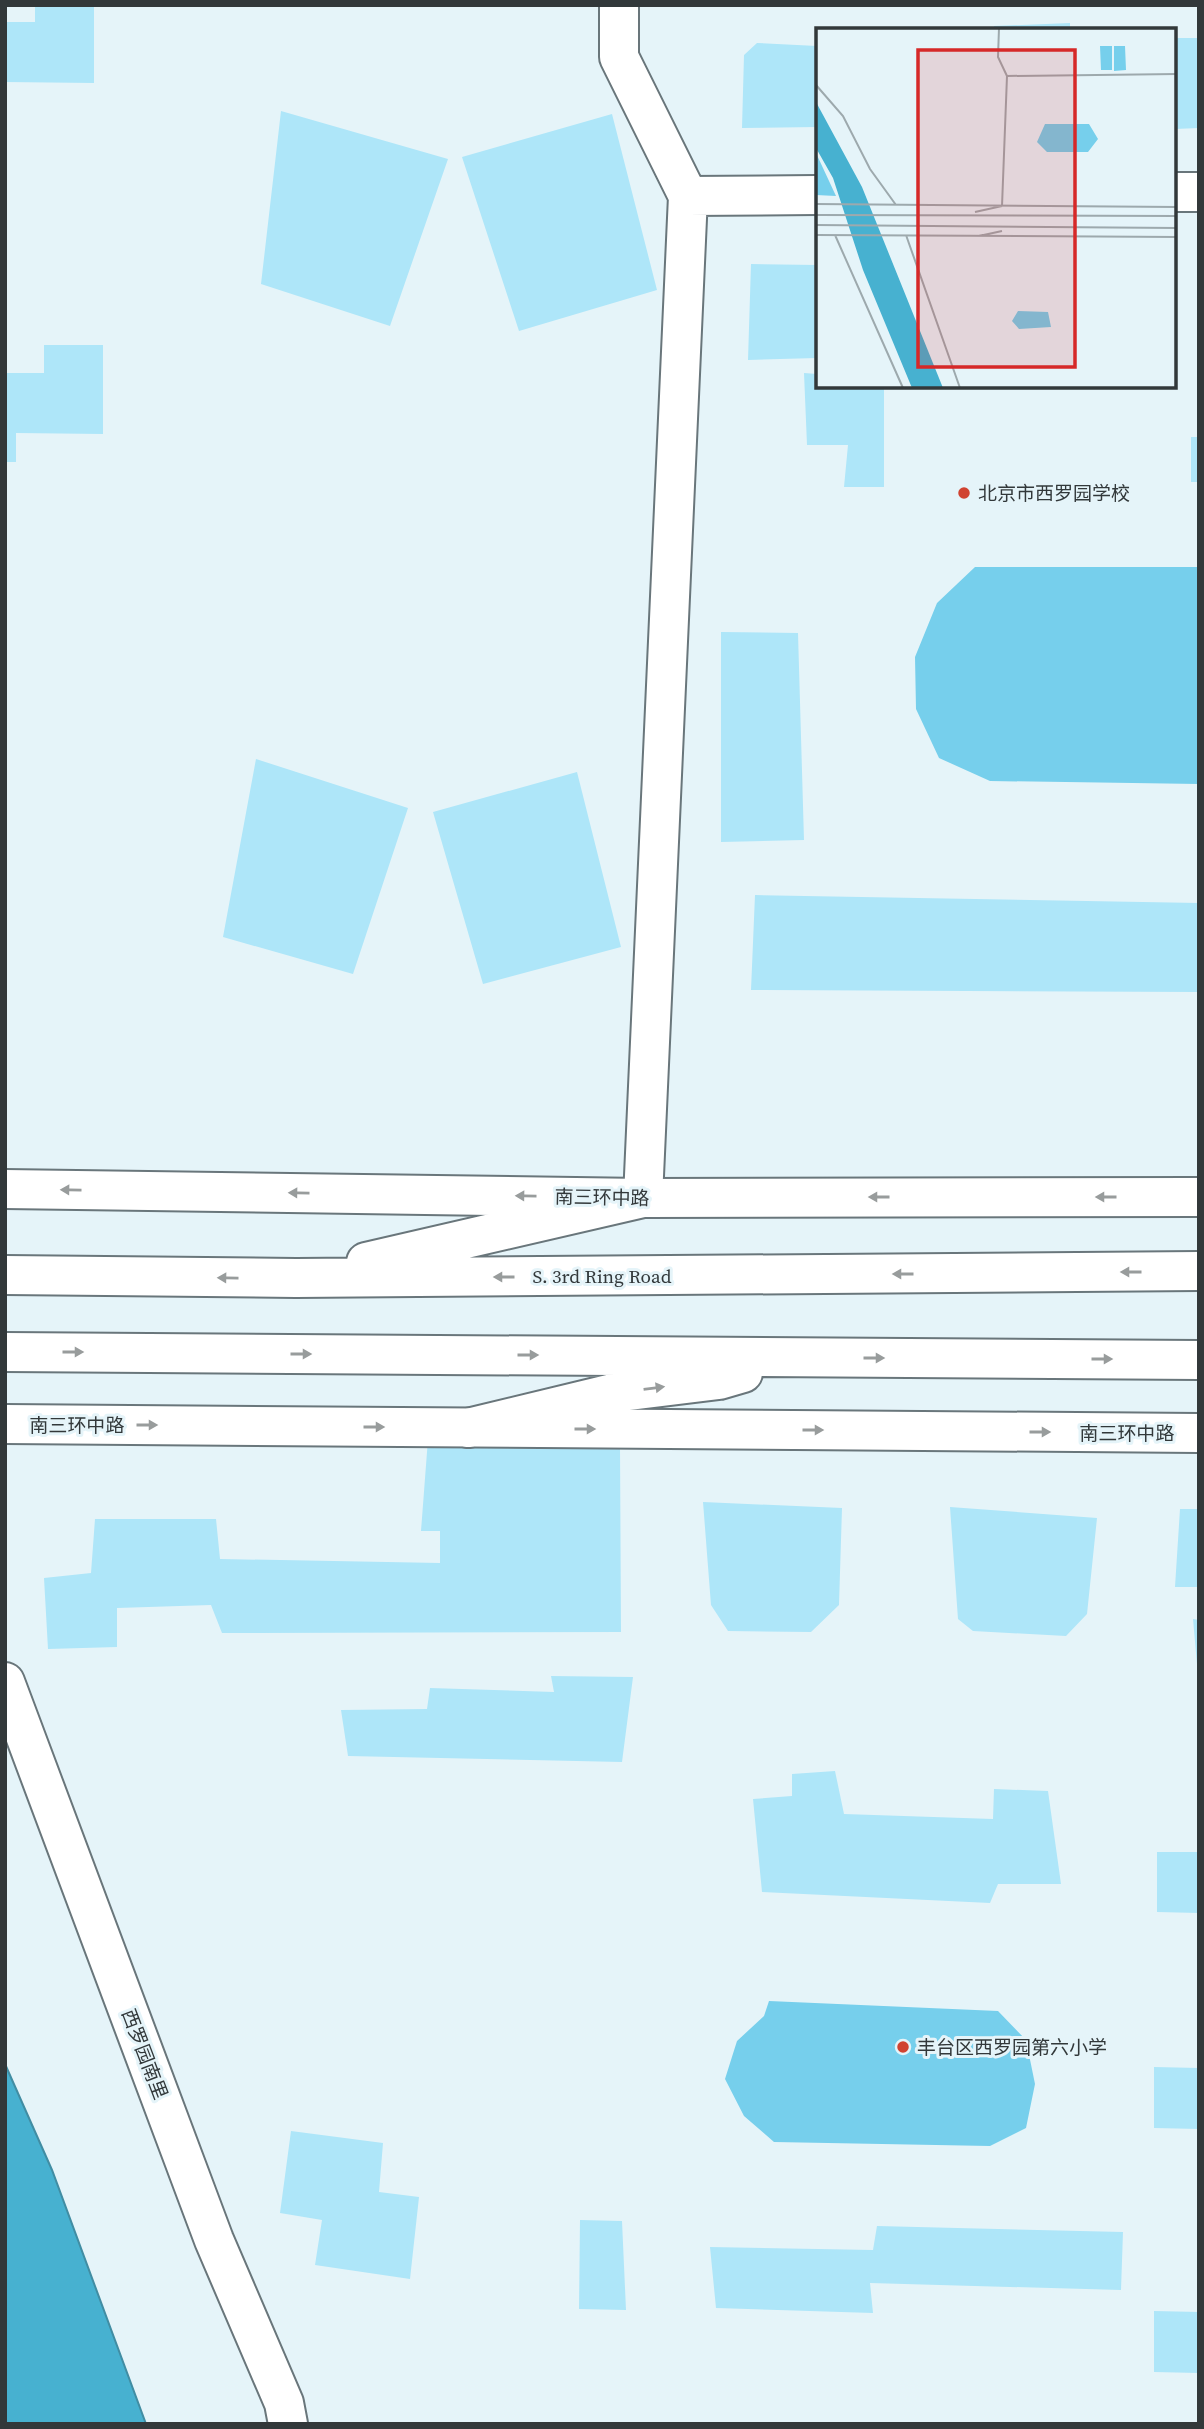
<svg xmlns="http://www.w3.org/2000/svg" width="1204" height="2429" font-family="'Source Serif 4','Noto Sans SC',serif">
	<rect width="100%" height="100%" fill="#e5f4f9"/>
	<path fill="#76cfec" d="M975,567H1199V784L990,781L939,758L916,709L915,657L937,603Z
		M769,2001L998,2011L1026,2040L1035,2084L1026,2128L990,2146L774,2142L744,2116L725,2079L737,2041L764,2016Z"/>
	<path fill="#47b1d0" stroke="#418da3" stroke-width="2" d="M5,2064L52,2170L146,2424H5Z"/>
	<path fill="#aee6f9" d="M35,5H94V83L5,82V22H35Z
		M1070,23V30H994V26Z
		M1174,38H1199V128L1175,129Z
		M757,43L817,46V127L742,128L744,55Z
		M281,111L448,159L390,326L261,284Z
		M612,114L657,290L519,331L462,157Z
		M751,264L817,265V358L748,360Z
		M44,345H103V434L16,433V462H5V373H44Z
		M804,373L817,374V387H884V487H844L848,445H807Z
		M1191,437H1199V482H1191Z
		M721,632L798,633L804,840L721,842Z
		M256,759L408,808L353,974L223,937Z
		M577,772L621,947L483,984L433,812Z
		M755,895L1199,903V992L751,990Z
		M428,1439L620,1447L621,1632L222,1633L211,1605L117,1608V1647L48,1649L44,1578L91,1573L95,1519H216L220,1559L440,1563V1531H421Z
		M703,1502L842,1508L839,1605L811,1632L728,1631L711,1605Z
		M950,1507L1097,1518L1087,1614L1066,1636L973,1631L958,1619Z
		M1180,1509H1199V1587H1175Z
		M1193,1619L1199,1620V1664H1197Z
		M551,1676L633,1677L622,1762L348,1756L341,1710L427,1709L430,1688L554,1692Z
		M835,1771L844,1814L993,1819L994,1789L1048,1791L1061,1884H998L990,1903L762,1892L753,1799L792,1796V1774Z
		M1157,1852H1199V1913L1157,1912Z
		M1154,2067L1199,2068V2129L1154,2128Z
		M291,2131L383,2143L379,2192L419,2197L410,2279L315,2265L322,2220L280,2213Z
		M580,2220L622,2221L626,2310L579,2309Z
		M877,2226L1123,2232L1121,2290L870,2283L873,2313L716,2308L710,2247L873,2250Z
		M1154,2311L1199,2312V2373L1154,2372Z"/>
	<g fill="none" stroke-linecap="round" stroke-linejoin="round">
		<g stroke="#69767b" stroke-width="42">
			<path id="street" d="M619,5V57L688,196L643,1198
				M1174,192H1199
				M688,196L817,195
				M5,1682L214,2240L284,2403L288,2424"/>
		</g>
		<g stroke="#69767b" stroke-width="42">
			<path id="secondary" d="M5,1189L643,1198L1199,1197
				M5,1424L1199,1433"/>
		</g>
		<g stroke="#69767b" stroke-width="42">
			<path id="highway" d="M366,1262L643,1198
				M5,1275L296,1278L1199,1271
				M5,1352L1199,1360
				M468,1428L613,1393L719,1380L743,1373"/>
		</g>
		<use href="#street" stroke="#fff" stroke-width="38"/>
		<use href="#secondary" stroke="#fff" stroke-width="38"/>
		<use href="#highway" stroke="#fff" stroke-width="38"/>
	</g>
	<defs><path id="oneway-solid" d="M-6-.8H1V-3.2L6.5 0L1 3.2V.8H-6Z" transform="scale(1.75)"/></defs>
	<g fill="#989c9c">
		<use href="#oneway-solid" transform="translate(71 1190) rotate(-179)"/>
		<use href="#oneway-solid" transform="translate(299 1193) rotate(-179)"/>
		<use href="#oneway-solid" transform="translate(526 1196) rotate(-179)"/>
		<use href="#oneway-solid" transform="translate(879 1197) rotate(180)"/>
		<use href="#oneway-solid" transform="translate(1106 1197) rotate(180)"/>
		<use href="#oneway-solid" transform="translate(1131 1272) rotate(180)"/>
		<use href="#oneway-solid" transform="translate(903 1274) rotate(180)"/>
		<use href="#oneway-solid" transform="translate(504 1277) rotate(180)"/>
		<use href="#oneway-solid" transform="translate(228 1278) rotate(-179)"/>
		<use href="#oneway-solid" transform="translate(73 1352)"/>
		<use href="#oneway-solid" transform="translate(301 1354)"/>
		<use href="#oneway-solid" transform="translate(528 1355)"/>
		<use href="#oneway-solid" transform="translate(874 1358)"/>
		<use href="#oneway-solid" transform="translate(1102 1359)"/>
		<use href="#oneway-solid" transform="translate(654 1388) rotate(-7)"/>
		<use href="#oneway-solid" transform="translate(147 1425)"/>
		<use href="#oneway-solid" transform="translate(374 1427)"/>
		<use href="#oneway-solid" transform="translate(585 1429)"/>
		<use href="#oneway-solid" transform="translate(813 1430)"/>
		<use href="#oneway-solid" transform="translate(1040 1432)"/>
	</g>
	<g fill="#d04331" stroke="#e5f4f9" stroke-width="2.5">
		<circle cx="964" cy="493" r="7"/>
		<circle cx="903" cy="2047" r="7"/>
	</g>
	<g text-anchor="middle" stroke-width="6" stroke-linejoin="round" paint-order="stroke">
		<g font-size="19" fill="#32383a" stroke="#e5f4f9" text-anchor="start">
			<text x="978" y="500">北京市西罗园学校</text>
			<text x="917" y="2054">丰台区西罗园第六小学</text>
		</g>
		<g font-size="19" fill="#32383a" stroke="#e5f4f9">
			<text transform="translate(602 1197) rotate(1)" y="7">南三环中路</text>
			<text x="602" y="1283">S. 3rd Ring Road</text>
			<text x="77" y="1432">南三环中路</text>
			<text x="1127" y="1440">南三环中路</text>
			<text transform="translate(145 2054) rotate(69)" y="7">西罗园南里</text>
		</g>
	</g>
	<g transform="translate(816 28)">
		<rect width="360" height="360" fill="#e5f4f9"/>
		<path d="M284,18H296V42H285ZM298,18H309L310,42L298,43ZM229,96H273L282,111L272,124H231L221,114ZM0,125L20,168L0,167ZM202,283L232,284L235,299L203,301L196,293Z" fill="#76cfec"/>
		<path d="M0,74L46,159L127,360H96L47,242L17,150L0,120Z" fill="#47b1d0"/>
		<path fill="none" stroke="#9da9ad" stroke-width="2" d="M183,0L182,29L191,48L186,178M191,48L361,46M0,57L27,88L54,141L80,177M0,176L361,179M159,184L186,178M0,187L361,188M0,197L361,200M0,207L361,209M19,207L87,360M90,207L144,360M163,208L186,203"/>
		<path fill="#d62828" fill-opacity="0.15" stroke="#d62828" stroke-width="3.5" d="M102,22H259V339H102Z"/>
		<rect width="360" height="360" fill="none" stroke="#32383a" stroke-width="3.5"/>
	</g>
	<rect width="1204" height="2429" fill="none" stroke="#32383a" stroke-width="14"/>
</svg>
